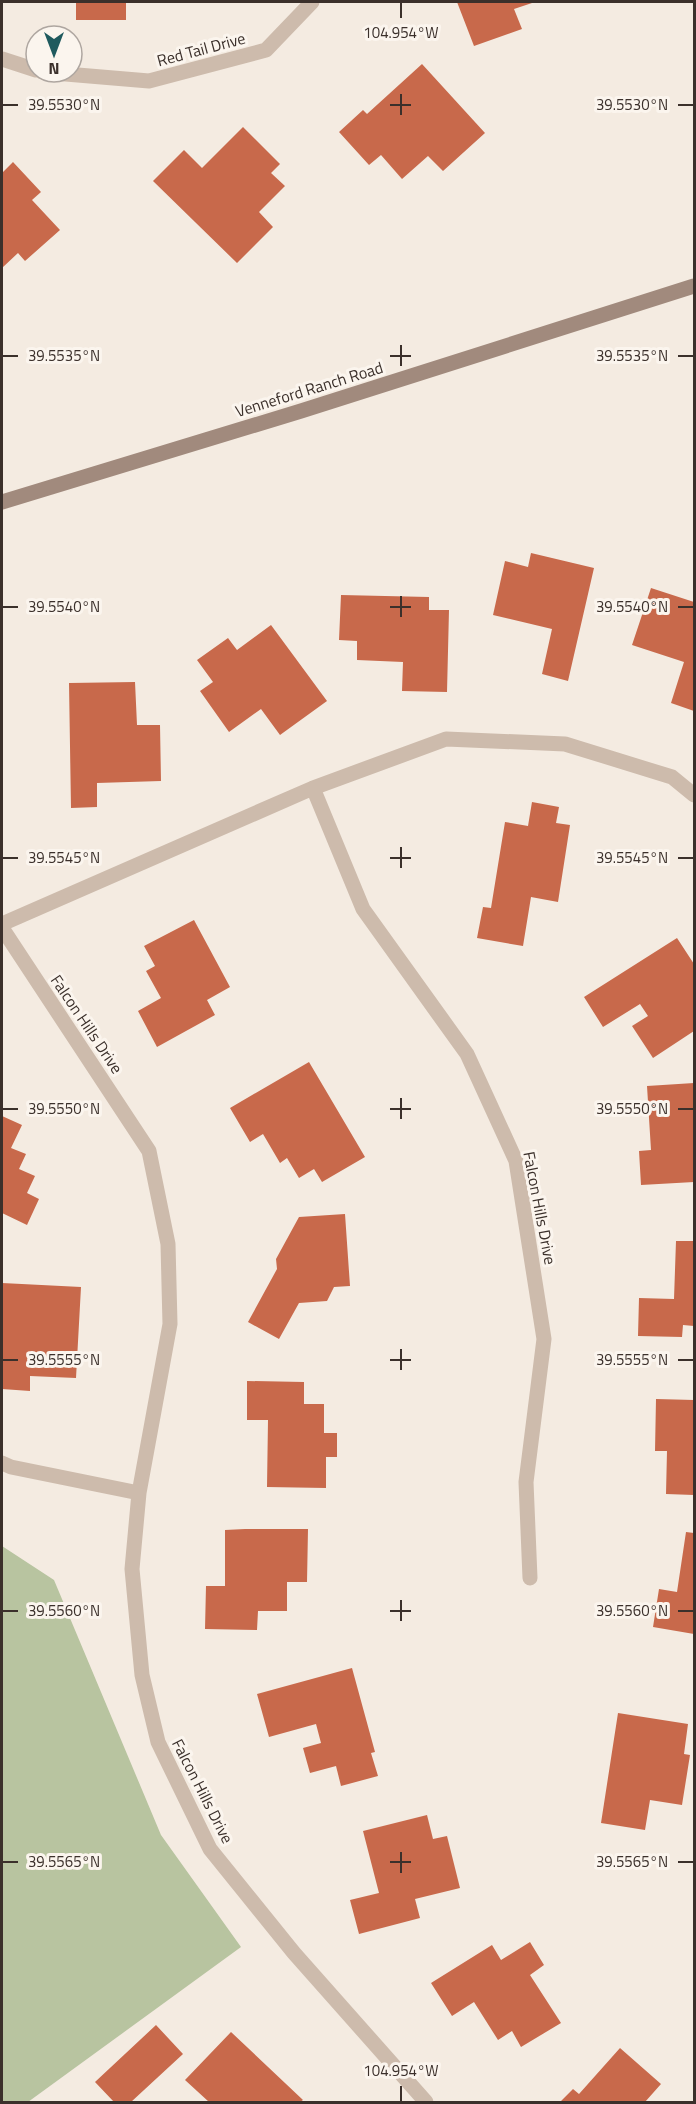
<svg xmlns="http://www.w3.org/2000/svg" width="696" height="2104" font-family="'Titillium Web',sans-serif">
	<rect width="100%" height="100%" fill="#f4ebe1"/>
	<path fill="#b8c4a0" d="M2,1546L54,1580L161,1835L241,1947L28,2102H2Z"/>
	<path fill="#c8694b" d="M76,2H126V20H76Z
		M457,2H535L514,9L522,29L474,46Z
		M422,64L485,133L443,171L428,156L402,179L381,155L369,165L339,132L363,110L367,114Z
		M243,127L280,164L271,173L285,186L259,212L273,227L237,263L153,181L184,150L202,168Z
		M13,162L41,192L32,200L60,230L25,261L18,253L2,268V173Z
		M531,553L594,568L568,681L542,674L552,629L493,615L505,561L528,567Z
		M651,588L694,602V711L671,703L684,662L632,645Z
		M341,595L429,597V610H449L447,692L402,691L403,662L357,660V641L339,640Z
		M271,625L327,701L280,735L261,709L229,732L200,691L213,682L197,660L228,638L237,650Z
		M135,682L137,725H160L161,781L97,783V807L71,808L69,683Z
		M532,802L559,807L556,823L570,825L558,902L531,897L523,946L477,938L483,907L491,908L505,822L528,826Z
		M194,920L230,987L207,1000L215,1015L157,1047L138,1011L161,998L146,971L155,966L144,946Z
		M677,938L694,964V1031L653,1058L632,1026L648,1016L640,1004L603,1027L584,997Z
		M309,1062L365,1157L322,1182L314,1169L299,1178L287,1158L280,1163L263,1134L250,1142L230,1108Z
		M694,1083V1182L641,1185L639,1151L651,1150L647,1086Z
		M2,1116L22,1125L11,1148L26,1154L19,1169L35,1176L27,1193L39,1199L27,1225L2,1213Z
		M345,1214L350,1286L334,1287L327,1301L299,1303L279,1339L248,1322L277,1269L276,1259L299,1217Z
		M676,1241H694V1326L683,1325L682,1337L638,1336L639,1298L674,1299Z
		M2,1283L81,1287L76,1378L30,1376V1391L2,1389Z
		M247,1381L304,1382V1404H324V1433H337V1457H326V1488L267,1487L268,1420H247Z
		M656,1399L694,1400V1495L666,1494L667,1451H655Z
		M245,1529H308L307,1582H287V1611H258L257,1630L205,1629L206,1586H225V1530Z
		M686,1532L694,1533V1634L653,1627L659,1589L677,1592Z
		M352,1668L375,1752L371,1753L378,1776L341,1786L336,1766L310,1773L303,1748L321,1743L316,1724L269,1737L257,1694Z
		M618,1713L688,1724L684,1754L690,1755L682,1805L650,1800L645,1830L601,1823Z
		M427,1815L433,1839L447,1836L460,1888L415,1899L420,1918L359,1934L350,1900L379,1893L363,1831Z
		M530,1942L544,1965L530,1975L561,2023L521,2047L512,2031L498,2040L474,2002L452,2016L431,1983L492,1945L501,1960Z
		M156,2025L183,2054L131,2102H114L95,2082Z
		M231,2032L303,2100L300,2102H209L185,2080Z
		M620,2048L661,2084L645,2102H560L573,2089L579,2094Z"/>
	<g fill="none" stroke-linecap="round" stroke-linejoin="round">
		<path stroke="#cdbbac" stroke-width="15" d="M2,59L36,70
			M42,72L149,81L266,50L312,2
			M313,788L363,909L467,1054L516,1161L544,1339L526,1482L530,1578
			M2,924L313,788L446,739L565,744L672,777L694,795
			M2,928L149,1151L168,1244L170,1324L139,1493L132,1569L142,1675L158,1742L210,1849L294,1953L426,2102
			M2,1463L11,1467L139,1493"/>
		<path stroke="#a18a7d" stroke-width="15" d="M2,502L301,411L694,286"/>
	</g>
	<path fill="none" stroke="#3b302b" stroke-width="2" d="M401,3V18M401,94V115M3,105H18M390,105H411M678,105H693M401,345V366M3,356H18M390,356H411M678,356H693M401,596V617M3,607H18M390,607H411M678,607H693M401,847V868M3,858H18M390,858H411M678,858H693M401,1098V1119M3,1109H18M390,1109H411M678,1109H693M401,1349V1370M3,1360H18M390,1360H411M678,1360H693M401,1600V1621M3,1611H18M390,1611H411M678,1611H693M401,1852V1873M3,1862H18M390,1862H411M678,1862H693M401,2086V2101"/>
	<g text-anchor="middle" stroke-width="6" stroke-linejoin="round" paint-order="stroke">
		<g font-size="16" fill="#3b302b" stroke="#fbf5ee">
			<text transform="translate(201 49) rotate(-15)" y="6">Red Tail Drive</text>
			<text transform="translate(309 389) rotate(-17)" y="6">Venneford Ranch Road</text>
			<text transform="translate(87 1024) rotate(56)" y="6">Falcon Hills Drive</text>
			<text transform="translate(540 1208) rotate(79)" y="6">Falcon Hills Drive</text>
			<text transform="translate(203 1791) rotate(63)" y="6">Falcon Hills Drive</text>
		</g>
	</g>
	<g font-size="15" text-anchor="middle" fill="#3b302b" stroke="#fbf5ee" stroke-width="6" stroke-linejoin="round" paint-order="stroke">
		<text x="401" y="38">104.954°W</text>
		<text x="632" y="110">39.5530°N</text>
		<text x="64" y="110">39.5530°N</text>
		<text x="632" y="361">39.5535°N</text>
		<text x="64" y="361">39.5535°N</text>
		<text x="632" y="612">39.5540°N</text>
		<text x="64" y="612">39.5540°N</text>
		<text x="64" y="863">39.5545°N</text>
		<text x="632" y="863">39.5545°N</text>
		<text x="632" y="1114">39.5550°N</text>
		<text x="64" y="1114">39.5550°N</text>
		<text x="64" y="1365">39.5555°N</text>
		<text x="632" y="1365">39.5555°N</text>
		<text x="632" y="1616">39.5560°N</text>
		<text x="64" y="1616">39.5560°N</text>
		<text x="64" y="1867">39.5565°N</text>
		<text x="632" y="1867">39.5565°N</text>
		<text x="401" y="2076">104.954°W</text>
	</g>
	<rect width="696" height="2104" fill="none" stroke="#3b302b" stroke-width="6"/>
	<g transform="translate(54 54) rotate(180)"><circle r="28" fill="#fbf5ee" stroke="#aea6a0" stroke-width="1.5"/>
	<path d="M0-4.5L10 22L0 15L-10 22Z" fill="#1f5a5e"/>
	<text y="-9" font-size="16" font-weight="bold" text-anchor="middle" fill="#3b302b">N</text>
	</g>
</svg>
